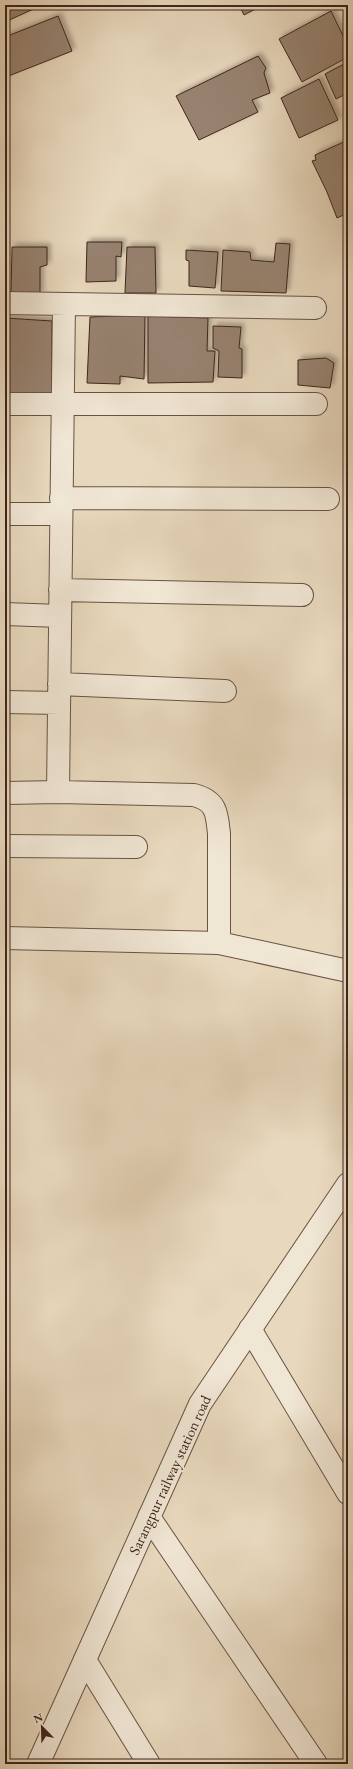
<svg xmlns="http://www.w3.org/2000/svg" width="353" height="1769" font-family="'EB Garamond',serif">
	<defs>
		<filter id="shadow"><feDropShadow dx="3.5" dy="-3.5" stdDeviation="2" flood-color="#0004"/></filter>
	</defs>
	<rect width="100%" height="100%" fill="#e8d8bd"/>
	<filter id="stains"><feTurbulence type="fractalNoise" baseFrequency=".005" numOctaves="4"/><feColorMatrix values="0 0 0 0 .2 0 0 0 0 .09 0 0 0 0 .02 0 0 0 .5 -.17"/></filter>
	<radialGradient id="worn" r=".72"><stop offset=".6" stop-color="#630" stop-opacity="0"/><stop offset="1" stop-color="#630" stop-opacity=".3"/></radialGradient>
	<path fill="#978270" stroke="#3f251c" filter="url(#shadow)" d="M5,5H40V6L5,22Z
		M239,5H263L244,15Z
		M331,11L348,46V57L302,82L279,39Z
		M58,16L72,51L6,77L5,75V37Z
		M258,56L266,68L264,73L270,93L252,100L258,112L199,140L176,96Z
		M348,62V93L336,99L325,74Z
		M319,79L338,120L299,138L281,98Z
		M348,140V213L337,218L327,192L312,161L316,160L315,155Z
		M87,242H122L121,257L116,256V281L86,282Z
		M276,243L290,244L286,293L221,291L223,250L250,252L251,260L274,262Z
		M12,247H47V265L40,267V295L11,294Z
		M127,247H155L156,293H125Z
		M186,250L218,252L215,288L189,286V261L186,260Z
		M145,315L144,379L120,376V384L87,383L90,317Z
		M148,316L208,318L207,351H215L213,382L148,383Z
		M5,318L52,321V393H5Z
		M213,326L241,327L239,348L242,349V378L218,377L219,351L213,348Z
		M326,358L334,363L330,388L298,385V360Z"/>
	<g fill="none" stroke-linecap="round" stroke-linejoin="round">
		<g stroke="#695244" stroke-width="24">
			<path id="minor" d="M5,303L315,308
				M5,404H316
				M61,498L328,499
				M5,514H61
				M60,590L302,595
				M5,614L60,616
				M59,684L225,691
				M5,702L59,703
				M58,792L64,304
				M5,793L58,792L194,795C217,801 217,814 219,834V943
				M5,846L136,847
				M250,1329L348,1493
				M149,1517L316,1764
				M85,1660L149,1764"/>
		</g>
		<g stroke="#695244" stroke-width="24">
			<path id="tertiary" d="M5,938L219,943L348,971
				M38,1764L200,1404L348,1184"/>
		</g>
		<use href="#minor" stroke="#f0e6d4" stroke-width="22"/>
		<use href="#tertiary" stroke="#f0e6d4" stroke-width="22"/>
	</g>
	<g text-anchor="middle" stroke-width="4" stroke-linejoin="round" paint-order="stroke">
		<g font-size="15" fill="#3f251c" stroke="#f0e6d4">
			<text transform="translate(170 1475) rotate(-65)" y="5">Sarangpur railway station road</text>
		</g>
	</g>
	<rect width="353" height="1769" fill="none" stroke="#e8d8bd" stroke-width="20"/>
	<rect x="6" y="6" width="341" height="1757" fill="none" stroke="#3f251c" stroke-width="2"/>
	<rect x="10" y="10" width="333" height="1749" fill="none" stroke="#3f251c"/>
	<g transform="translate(42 1727) rotate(337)" stroke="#f0e6d4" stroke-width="3" paint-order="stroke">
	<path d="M0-3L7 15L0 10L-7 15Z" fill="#3f251c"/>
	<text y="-6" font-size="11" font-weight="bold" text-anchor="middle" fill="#3f251c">N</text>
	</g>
	<rect width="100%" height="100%" filter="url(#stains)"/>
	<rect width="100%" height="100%" fill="url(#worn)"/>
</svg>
